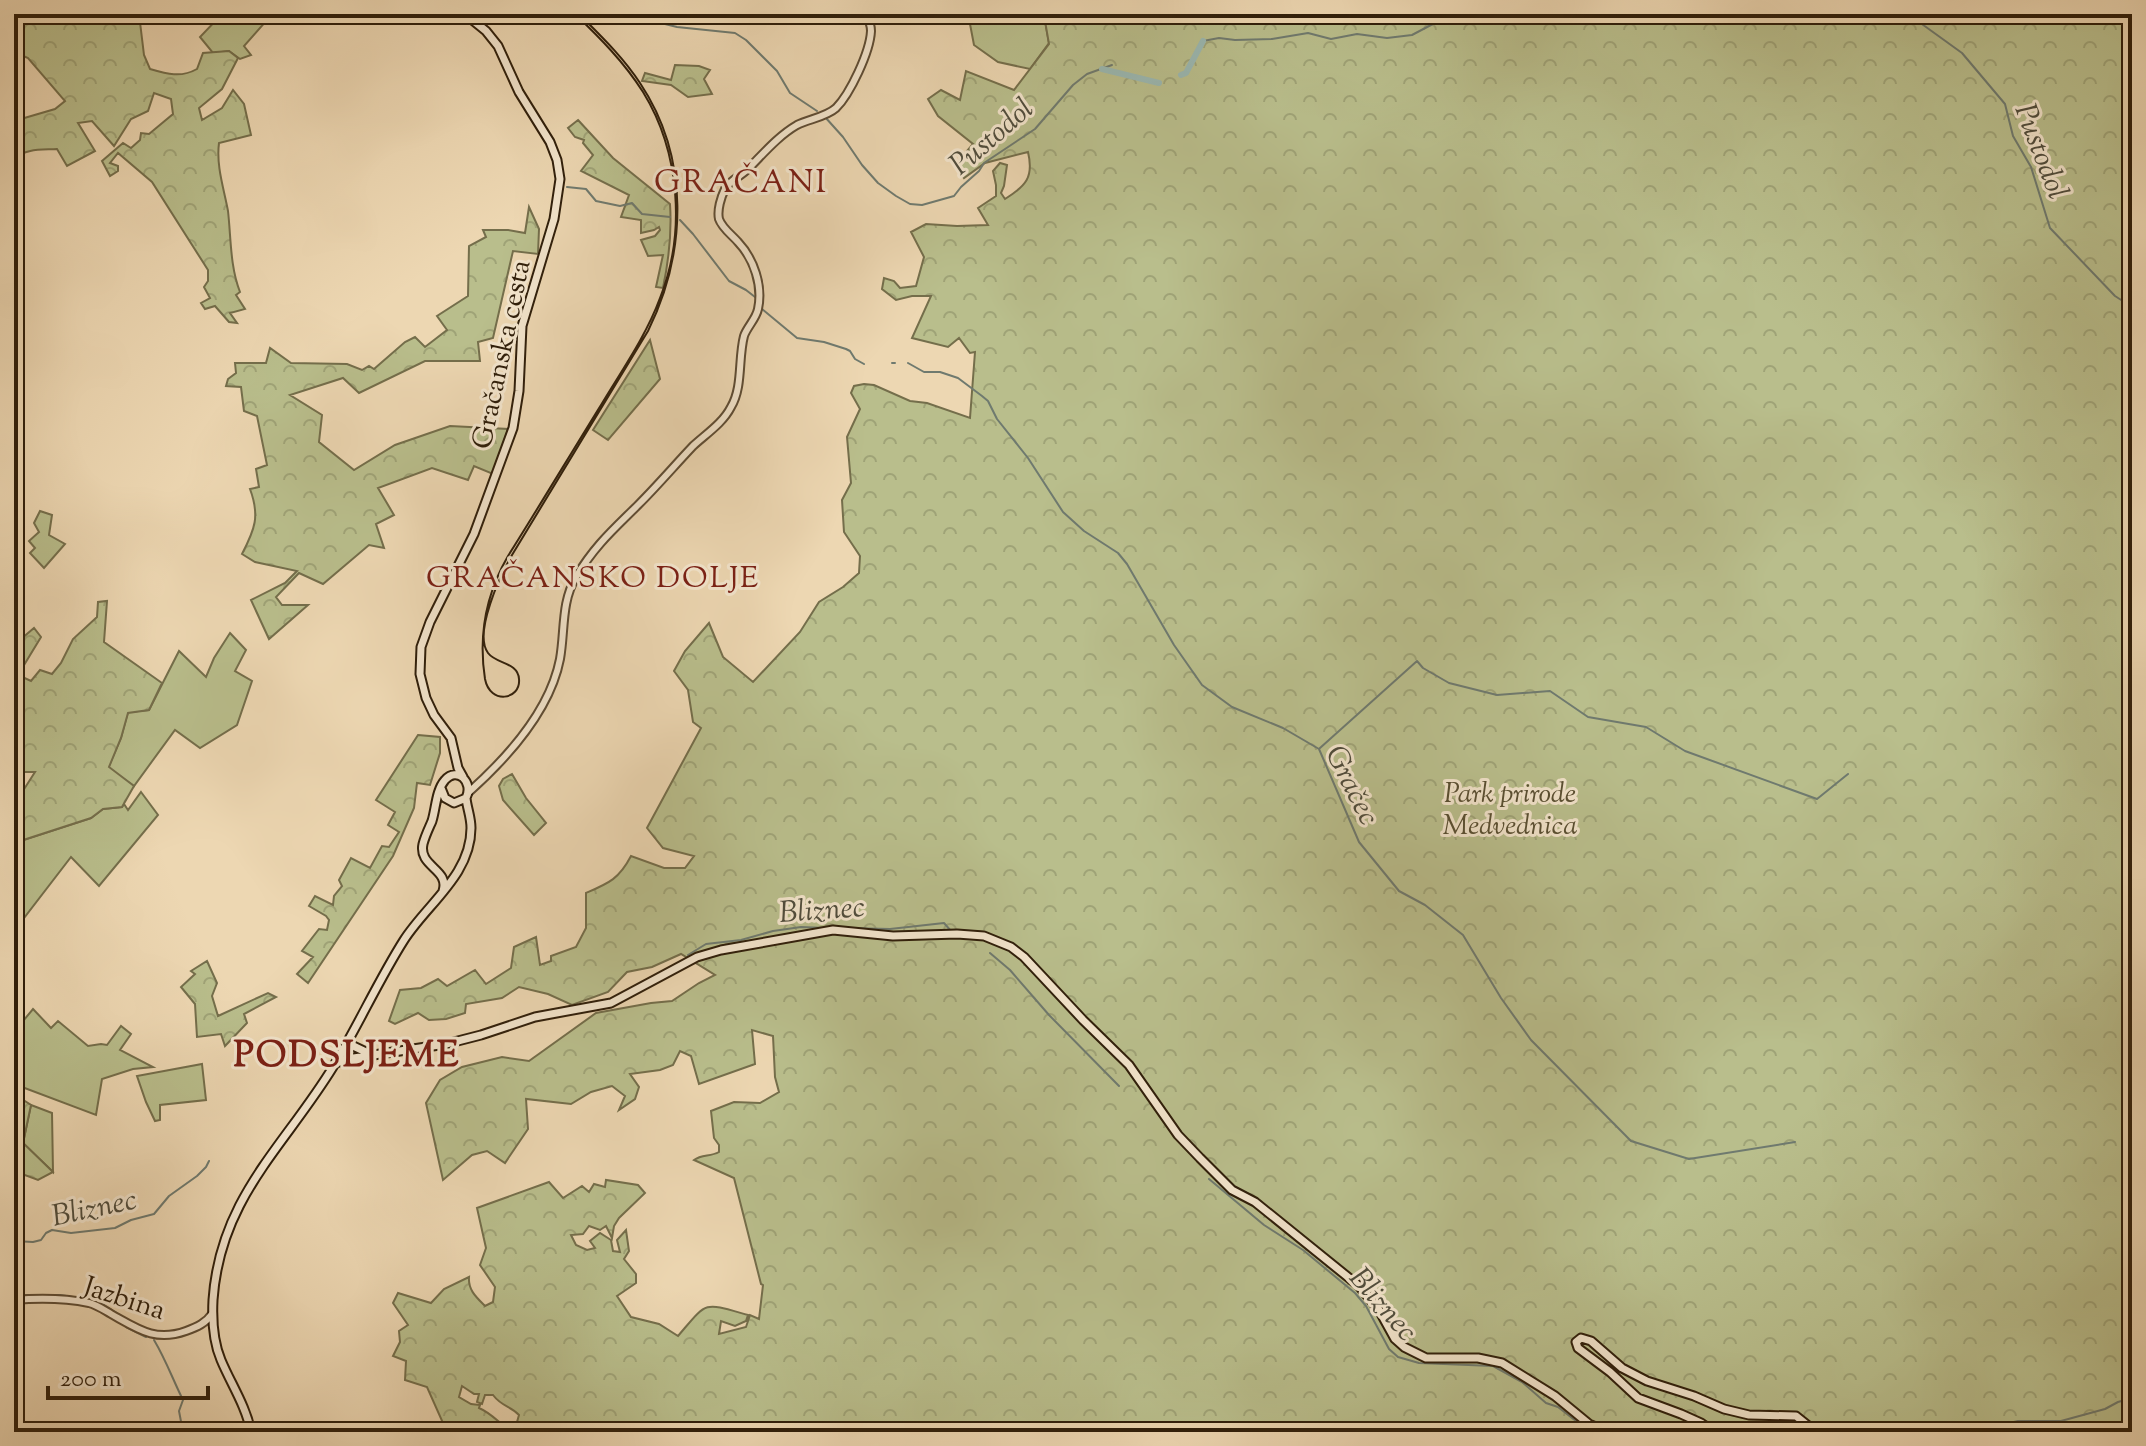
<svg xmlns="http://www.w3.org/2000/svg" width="2146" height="1446" font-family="'Sorts Mill Goudy',serif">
	<defs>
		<pattern id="forest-crowns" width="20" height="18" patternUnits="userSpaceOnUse" patternTransform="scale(2)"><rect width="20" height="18" fill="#b9be8c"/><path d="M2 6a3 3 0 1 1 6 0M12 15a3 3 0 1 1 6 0" fill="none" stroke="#9fa377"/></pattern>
	</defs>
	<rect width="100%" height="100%" fill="#edd7b2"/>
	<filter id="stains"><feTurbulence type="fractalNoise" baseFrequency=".0025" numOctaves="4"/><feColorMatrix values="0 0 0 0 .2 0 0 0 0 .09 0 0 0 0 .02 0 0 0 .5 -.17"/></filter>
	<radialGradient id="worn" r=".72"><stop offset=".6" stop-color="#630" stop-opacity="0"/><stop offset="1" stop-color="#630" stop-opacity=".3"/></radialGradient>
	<path fill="#b9be8c" stroke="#746e4b" stroke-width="2" d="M222,14H261L267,20L244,46L251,55L240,59L229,51L213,53L200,37Z
		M973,14H1049L1045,21L1049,43L1030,69L998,62L974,45L970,24Z
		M40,511L52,515L49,535L65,544L44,568L30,553L35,548L29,541L39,532L34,523Z
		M230,633L246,650L235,671L252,681L237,725L200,748L175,730L134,786L108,768L121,738L128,712L149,710L179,651L206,677L214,658Z
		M141,792L158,815L99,886L71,857L14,931V843L91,818L103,809L122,807L124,804L128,810Z
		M33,1009L51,1028L58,1021L88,1046L101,1044L107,1045L121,1026L131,1034L120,1050L153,1067L133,1069L102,1079L96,1115L14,1084V1032Z
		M202,1064L206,1100L160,1105V1120L155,1121L146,1102L137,1076Z
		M31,1105L52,1113L53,1172L23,1143Z"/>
	<path fill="url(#forest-crowns)" stroke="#746e4b" stroke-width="2" d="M16,14H139L144,55L150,69C167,74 181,78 197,69L203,53L229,51L238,58L222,89L199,108L202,120L222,108L233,90L244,104L251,135L219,143C216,166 224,189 228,211C231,237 230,267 240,292L236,295L245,309L230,313L237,323L229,322L215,306L205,309L201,303L210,298L204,287L208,281V270L152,182L118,153L110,163L118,166V171L110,176L102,161L123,143L131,148L140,140L141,133L149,134L173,114L171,99L154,93L148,111L131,119L114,146L92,121L78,123L95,151L67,166L57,149C42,150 26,148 14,159V121L55,109L65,101L28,58L21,55Z
		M1049,14H2132V1432H510L515,1429L519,1415C511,1406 502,1407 493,1395H485L482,1404L477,1402L479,1394H474L462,1386L459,1397L471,1404L480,1405L479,1408C491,1413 498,1422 508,1429L505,1432H443V1423L427,1387L405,1380L406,1361L393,1356L400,1342L399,1331L408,1325L393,1303L398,1293L431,1303L444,1289L469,1277C468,1290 476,1297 485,1306L493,1302L495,1287L480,1265L486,1248L477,1208L549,1182L563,1198L582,1186L589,1192L594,1184L605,1187L606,1180L638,1185L645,1193L619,1218L614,1226L612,1238L606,1226L600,1230L589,1226L583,1234L571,1235L576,1245L587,1250L595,1248L590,1241L600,1233L611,1240L613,1251L620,1252L617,1240L626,1230L629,1251L624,1259L636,1274V1283L617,1296L631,1317L659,1324L678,1336C708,1301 702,1302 748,1315L746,1321L735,1326L721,1321L719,1334L746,1327L750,1315L759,1319L763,1285L761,1284L734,1178L694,1160C702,1154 710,1157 719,1152V1145L714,1138L711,1111L734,1102L760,1103L779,1092L775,1077L773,1036L752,1030L755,1064L699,1084L691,1056L680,1051L673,1065L660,1070L630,1074L639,1087L635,1099L619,1110L625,1096L612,1086L591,1092L571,1104L526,1099L528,1129L505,1163L487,1151L472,1155L443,1180L426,1103L440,1080L462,1067L502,1057L529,1061L596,1013L651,1003L672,1001L699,983L715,975L681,954L652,967L627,972L608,992L572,1005L548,994L519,987L502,998L466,1004L465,1013L446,1019L429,1020L418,1013L395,1024L389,1021L400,990L421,988L438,979L447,986L475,970L486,984L511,968L514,947L536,937L540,965L551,961V956L576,947L586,928V893C609,883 619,879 631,856L664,868H685L694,856L663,848L647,828L701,728L693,722L688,690L674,671L685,651L709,623L723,657L753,682L800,632L819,602L843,587L859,573L860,556L844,532L842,500L851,483L847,437L860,409L851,393L854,386L864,384L874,385L910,401L927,403L970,418L975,352L970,353L959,338L948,347L912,338L931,296H912L896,300L882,289L884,278L894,281L900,288L916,286L924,257L911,232L926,224L957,226L988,225L978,208L996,196V185L993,171L1000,163L1007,165L1004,186L1001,193L1005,199C1026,186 1034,177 1028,152L985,163L964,178L955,165L973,144L938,116L928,99L941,90L960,100L966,71L1014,90L1049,44L1045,21Z
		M675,65L699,66L710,70L704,79L712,94L688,97L671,85L642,81L645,73L671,80Z
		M578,120L613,158L670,204C672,233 669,259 663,288L656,287L663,255L648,256L641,240L655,236L660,230L659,227L654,230L641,233V220L621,217L629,195L581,171L593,155L583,143L584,140L575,137L568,128Z
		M529,207L539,229L538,254L513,251L493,338L478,342L480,361H425L359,393L343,378L290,395L322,415L319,442L354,470L395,445L450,426L508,429L493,474L474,466L468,480L432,468L378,488L394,515L376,524L384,548L369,545L323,584L299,573L276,597L282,605H308L269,639L251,600L285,583L297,571L255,562L242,554C255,529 260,516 250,489L259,487L256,469L267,465L257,416L244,411L241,387L226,386L228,379L236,373L235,363H266L270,348L291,363L347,364L362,370L369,366L374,369L405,342L415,337L425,347L447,330L437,316L468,296L469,246L486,237L483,230H508L525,233Z
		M650,340L660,379L608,440L593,430Z
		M107,601L104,642L162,683L149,710L128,713L121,738L109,767L134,786L122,807L103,809L91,818L14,843V825L19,797L35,772H20L14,759V645L34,628L41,637L18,675L31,681L40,670L52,674L61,663L73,639L97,617L98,602Z
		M418,735L440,737V753L430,785L417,783L414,808L393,856L308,983L297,974L313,957L302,951L319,929L327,930L329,920L326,916L309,906L315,896L333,905L334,896L342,886L339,880L351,858L370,868L382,846L389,847L399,832L388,825L395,812L376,800Z
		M512,774L526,798L546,823L534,835L503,800L499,786L503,779Z
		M207,961L217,983L212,996L218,1016L268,993L276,997L244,1014L247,1023L225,1046L221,1034L197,1037L195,1004L181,987L195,974L191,971Z
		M14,1094L31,1105L23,1143L53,1172L38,1180L14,1171Z"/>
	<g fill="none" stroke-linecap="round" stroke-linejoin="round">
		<path stroke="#6f7a6f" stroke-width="2" d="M625,14L677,27L735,33L746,40L777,71L790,93L817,111
			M1908,14L1962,53L2005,104L2013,136L2031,167L2050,228L2115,296L2132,307
			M1203,41L1219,38L1235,40L1272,39L1308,33L1331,39L1357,34L1387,38L1412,35L1448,16L1454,14
			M825,117L843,137L862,165L878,183L896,196L910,204L922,205L954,196L961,187L979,171L984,163L1035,129L1073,85L1087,74L1112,65
			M567,187L586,189L596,201L620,206L632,203L642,214L670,217
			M680,220L693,234L729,281L746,290L755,297
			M762,309L797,338L824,342L846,349L850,351L855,359L864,364
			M892,363H895
			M908,363L924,372H940L958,378L982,396L988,401L997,419L1028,458L1063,512L1084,531L1118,553L1127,564L1174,645L1202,685L1232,707L1283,728L1319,749L1359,842L1399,891L1425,905L1463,935L1501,998L1531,1040L1631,1141L1689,1159L1795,1142
			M1320,748L1417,661L1423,668L1449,683L1497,695L1550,691L1588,717L1646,727L1685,751L1817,799L1848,774
			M845,928L890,929L944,923L951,931
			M990,953L1010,970L1049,1015L1119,1086
			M688,955L706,944L741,940L773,931L801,927L826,928
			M1209,1179L1264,1225L1303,1250L1355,1293L1366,1306L1389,1349L1398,1357L1419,1363L1493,1366L1522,1382L1546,1403L1558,1407L1590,1432
			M14,1241L33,1242L41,1240L46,1233L52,1230L71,1233L115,1228L131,1220L154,1214L169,1196L197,1176L206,1167L209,1161
			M14,1295H60L98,1301L120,1315
			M126,1327L146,1337
			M154,1340C166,1360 173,1380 183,1400L179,1411L183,1432
			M1969,1432L2018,1421H2061L2105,1409L2118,1402L2132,1398"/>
		<path stroke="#9ab8b2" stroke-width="6" d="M1102,69L1159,83
			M1181,75L1186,73L1203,41"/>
		<g stroke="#5e4c34" stroke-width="10">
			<path id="tertiary" d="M469,792C507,758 550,711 560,659C565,631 561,602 576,577C595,545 614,529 639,504C658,485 675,465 693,446C706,434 723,423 731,407C743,387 738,359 744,336C747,327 756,319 758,309C763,286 754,259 738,242C732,235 722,228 719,219C717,210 721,197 725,189C730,180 740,177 748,169C763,154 778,136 797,125C809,119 826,117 836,108C850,94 870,52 871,31C871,25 869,20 866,14
				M14,1300C39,1298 64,1298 89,1303C97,1305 104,1310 111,1314C138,1329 155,1342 186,1331C197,1327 206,1323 212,1314"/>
		</g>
		<g stroke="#2f1e0a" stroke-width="11">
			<path id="secondary" d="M463,777L458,768L451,738L434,715L426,698L420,674L421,647L430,622L474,534L513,428L519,391L522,326L554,219L560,179L557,160L550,142L519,92L498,46L486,31L465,14
				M441,788L445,798L454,803L466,798C474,782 457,766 445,780C436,790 436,808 432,821C429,828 425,836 423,844C418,867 450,869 443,891
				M347,1043L370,1054
				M336,1063L347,1059L446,1044L481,1035L535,1017L611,1003L697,957L721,950L833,930L893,936L957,934L984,936L1011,947L1024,957L1083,1020L1129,1065L1178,1135L1200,1158L1232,1190L1255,1202L1359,1286L1379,1310L1395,1339L1404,1347L1426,1358H1478L1502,1363L1555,1396L1589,1424L1603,1430L1628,1432
				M251,1432C246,1406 231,1384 221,1360C213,1341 212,1320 213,1300C220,1198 284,1147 333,1067C358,1026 378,981 404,940C427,904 471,875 471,828C471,817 467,808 466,798
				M1714,1432L1701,1423L1681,1414L1638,1398L1610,1372L1578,1348L1576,1342L1581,1338L1591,1341L1622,1368L1647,1381L1694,1396L1724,1409L1749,1415L1796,1416L1816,1432"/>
		</g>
		<use href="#tertiary" stroke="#f3e5cd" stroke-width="6"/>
		<use href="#secondary" stroke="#f3e5cd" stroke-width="7"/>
		<path stroke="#2f1e0a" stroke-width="2" d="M575,14C600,38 624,62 643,92C680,152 686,233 660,298C646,336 622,370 601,405C570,455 540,505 508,556C486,594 478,634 485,679C490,705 521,700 519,679C518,662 496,664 488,653C473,633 501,574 512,555L648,331C687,252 690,158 640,83C623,57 601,36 579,14"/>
	</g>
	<g text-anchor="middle" stroke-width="6" stroke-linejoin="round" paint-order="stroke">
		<g font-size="28" fill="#2f1e0a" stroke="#f3e5cd">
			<text transform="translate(500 354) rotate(-78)" y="10">Gračanska cesta</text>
			<text transform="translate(125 1297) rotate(18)" y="10">Jazbina</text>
		</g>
		<g font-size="28" font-style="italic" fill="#584e31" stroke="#f3e5cd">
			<text x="1510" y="802">Park prirode<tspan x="1510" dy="32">Medvednica</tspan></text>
		</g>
		<g font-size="30" font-style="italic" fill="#4f4c3c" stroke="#f3e5cd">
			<text transform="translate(991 136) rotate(-41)" y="10">Pustodol</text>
			<text transform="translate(2042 151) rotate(69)" y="10">Pustodol</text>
			<text transform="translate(1353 785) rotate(63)" y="10">Gračec</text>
			<text transform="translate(822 909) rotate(-4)" y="10">Bliznec</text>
			<text transform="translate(94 1207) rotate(-12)" y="10">Bliznec</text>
			<text transform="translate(1384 1304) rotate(49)" y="10">Bliznec</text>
		</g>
		<g font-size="30" letter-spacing="2" fill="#7a1f14" stroke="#f3e5cd">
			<text x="593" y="587">GRAČANSKO DOLJE</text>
		</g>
		<g font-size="32" letter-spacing="2" fill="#7a1f14" stroke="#f3e5cd">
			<text x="741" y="192">GRAČANI</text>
		</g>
		<g font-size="36" font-weight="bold" letter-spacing="2" fill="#7a1f14" stroke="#f3e5cd">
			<text x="347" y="1066">PODSLJEME</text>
		</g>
	</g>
	<rect width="2146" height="1446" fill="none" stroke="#edd7b2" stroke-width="48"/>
	<rect x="16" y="16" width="2114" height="1414" fill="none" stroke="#2f1e0a" stroke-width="4"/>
	<rect x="24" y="24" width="2098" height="1398" fill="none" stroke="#2f1e0a" stroke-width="2"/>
	<path d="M48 1386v12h160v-12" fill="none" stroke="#2f1e0a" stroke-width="4"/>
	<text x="60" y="1386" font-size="24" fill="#2f1e0a" stroke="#f3e5cd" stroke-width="6" paint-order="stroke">200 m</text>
	<rect width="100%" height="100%" filter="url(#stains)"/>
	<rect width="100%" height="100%" fill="url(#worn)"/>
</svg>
